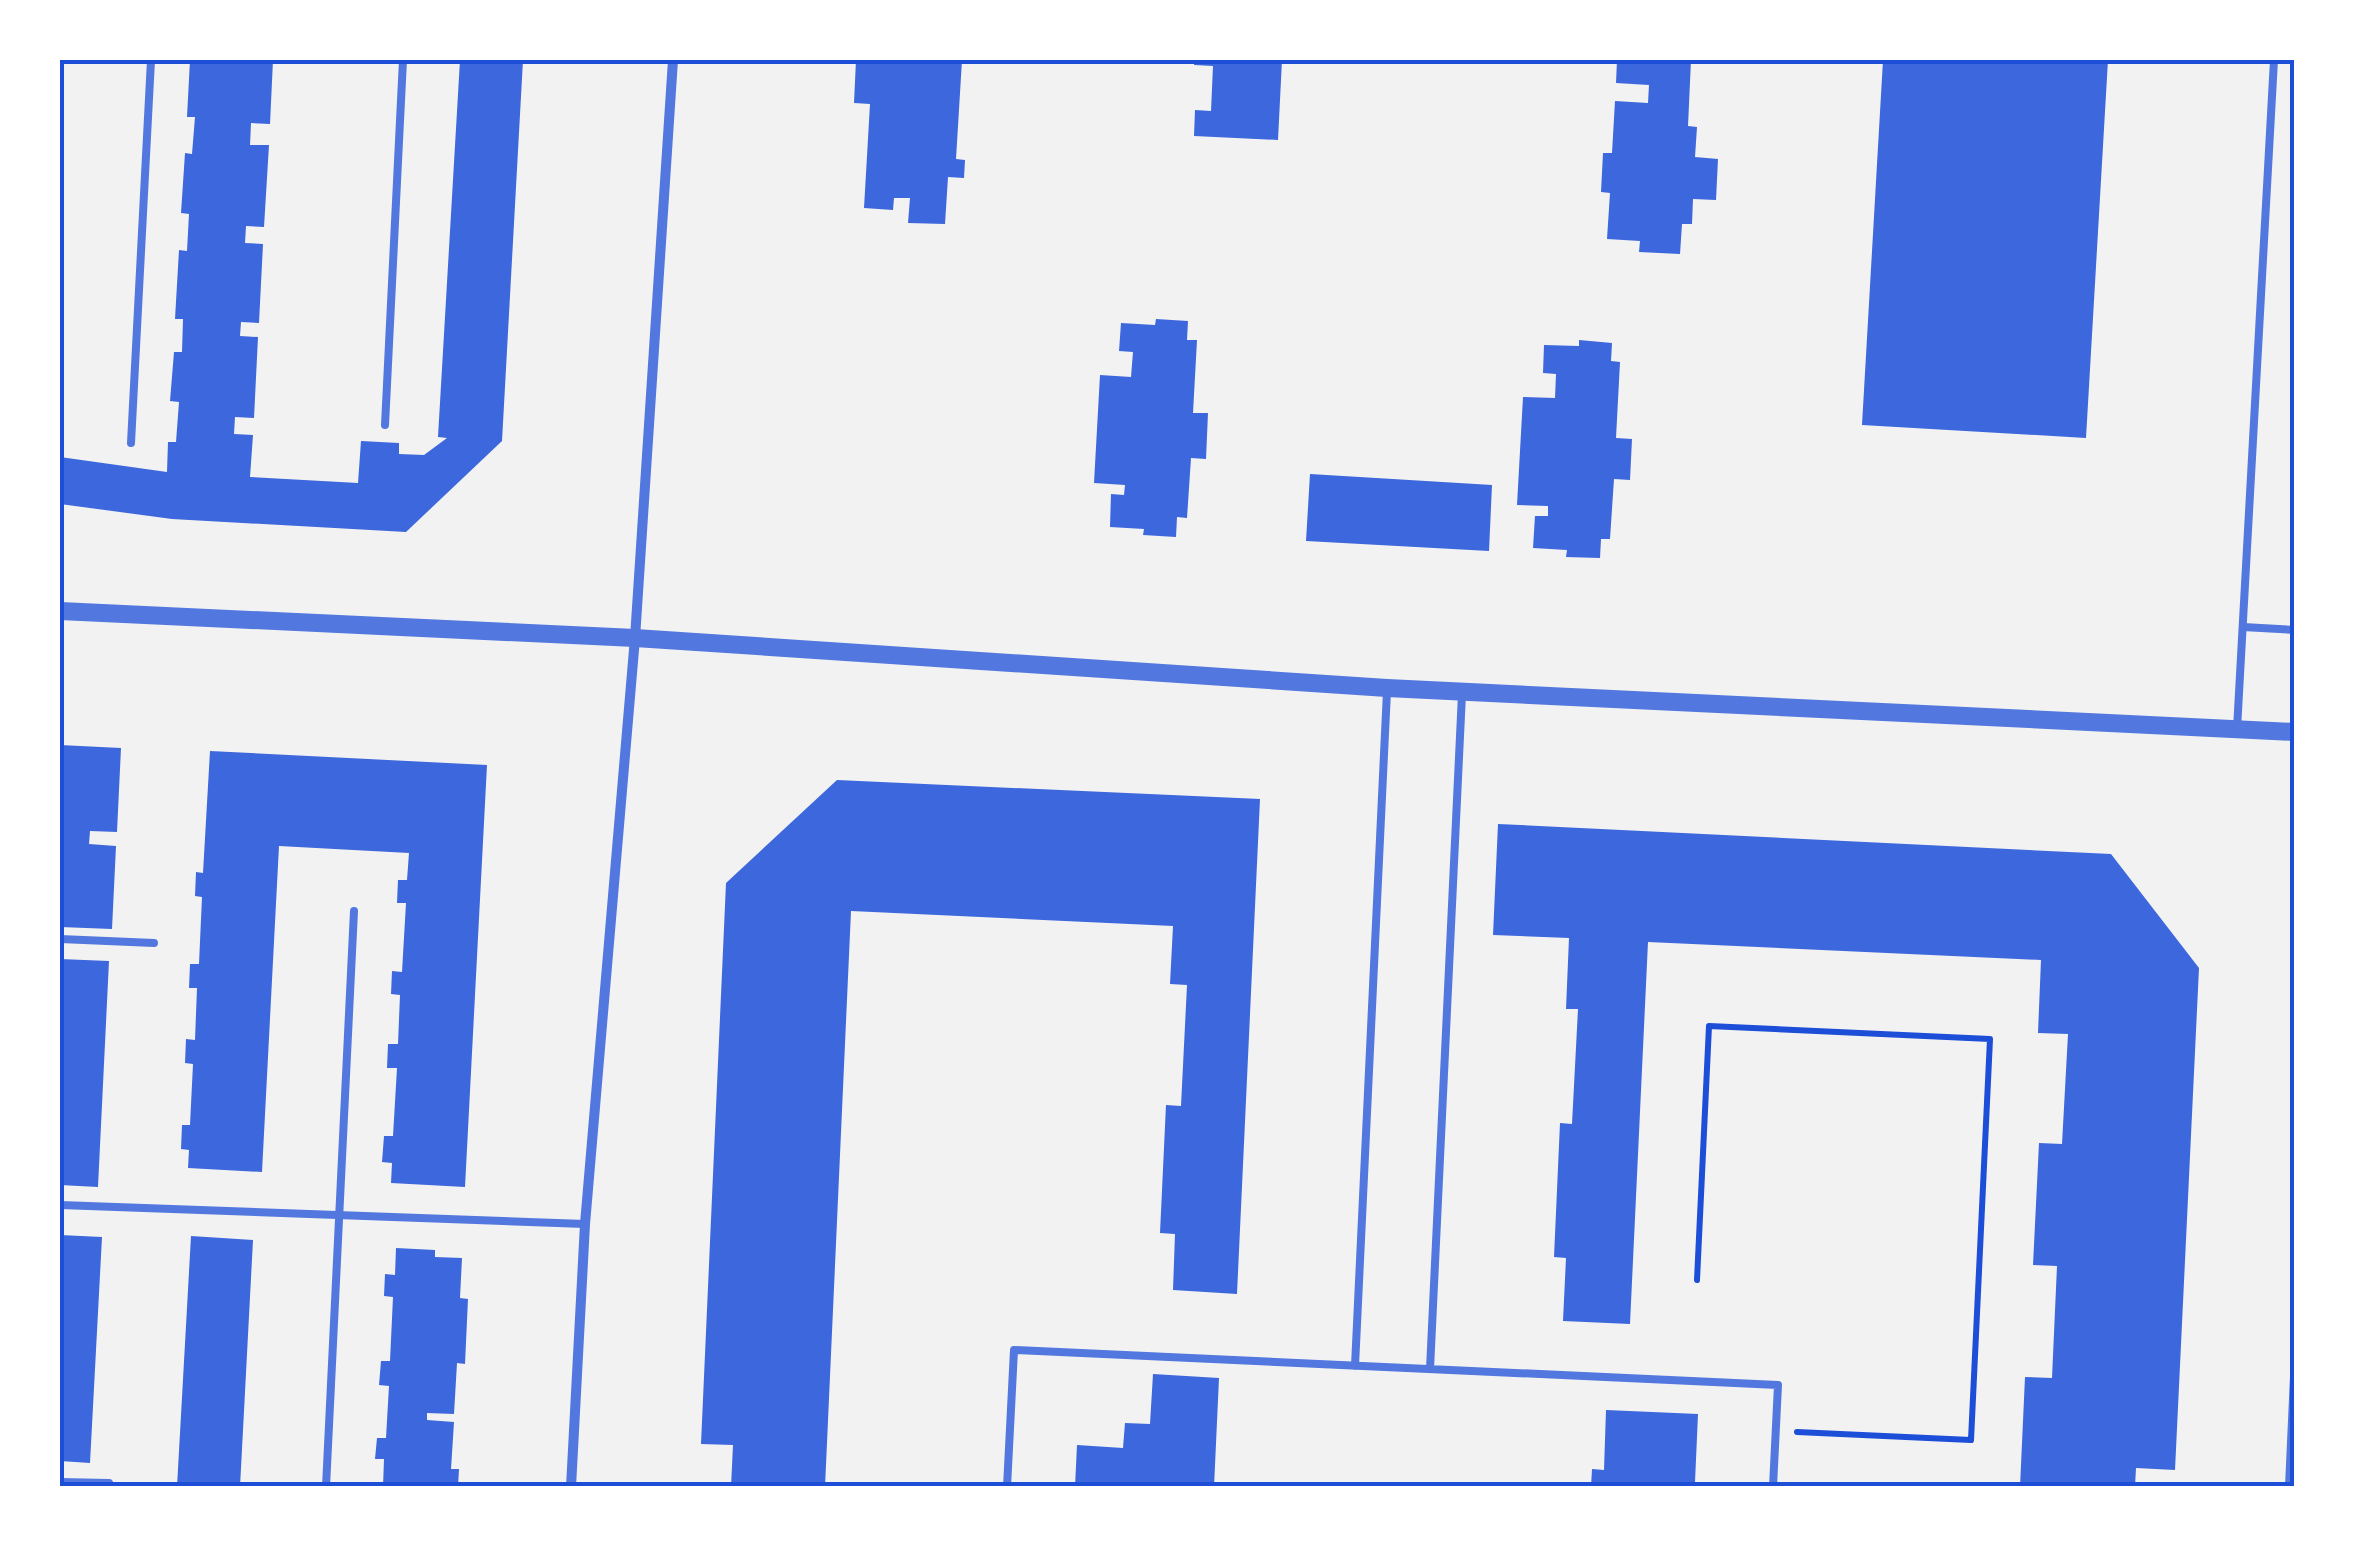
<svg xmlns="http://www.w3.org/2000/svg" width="2355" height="1547" font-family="'Alegreya Sans',sans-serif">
	<rect width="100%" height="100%" fill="#f2f2f2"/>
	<path fill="#3d67dc" d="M190,60H273L270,124L251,123L250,145H269L264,227L246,226L245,243L263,244L259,323L241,322L240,336L258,337L254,418L235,417L234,434L253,435L250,477L358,483L361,441L399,443V454L424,455L447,438L438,437L460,60H523L502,441L406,532L172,519L60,504V457L167,472L168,442H176L179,402L170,401L174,352H182L183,319H175L179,250L187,251L189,214L181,213L185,153L192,154L195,117H187Z
		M856,60H962L956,159L965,160L964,178L948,177L945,224L908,223L910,198H894L893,210L864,208L870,104L854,103Z
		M1195,60H1282L1278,140L1194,136L1195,110L1211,111L1213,66L1194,65Z
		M1617,60H1691L1688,126L1697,127L1695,157L1718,159L1716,200L1693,199L1692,224H1682L1680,254L1639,252L1640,241L1607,239L1610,193L1601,192L1603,153H1612L1615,101L1648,103L1649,85L1616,83Z
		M1883,60H2108L2086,438L1862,425Z
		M1156,319L1188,321L1187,340H1197L1193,413H1208L1206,459L1191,458L1187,518L1177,517L1176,537L1143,535L1144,529L1110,527L1111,494L1124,495L1125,485L1094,483L1100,375L1131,377L1133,352L1119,351L1121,323L1155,325Z
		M1579,340L1612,343L1611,361L1620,362L1616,438L1632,439L1630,480L1614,479L1610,539H1601L1600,558L1566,557L1567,550L1533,548L1535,516H1548V506L1517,505L1523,397L1555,398L1556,374L1543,373L1544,345L1579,346Z
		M1310,474L1492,485L1489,551L1306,541Z
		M60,745L121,748L117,832L90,831L89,844L116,846L112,929L60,927Z
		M210,751L487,765L465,1187L391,1183L392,1163L382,1162L384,1136H393L397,1068H387L388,1044H398L400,995L391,994L392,971L402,972L406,903H397L398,880H407L409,853L279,846L262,1172L188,1168L189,1150L181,1149L182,1125H190L193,1064L185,1063L186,1039L195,1040L197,988H189L190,964H199L202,897L195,896L196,872L203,873Z
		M837,780L1260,799L1237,1294L1173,1290L1175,1234L1160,1233L1166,1105L1181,1106L1187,985L1170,984L1173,926L851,911L825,1487H731L733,1445L701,1444L726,883Z
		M1498,824L2111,854L2199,968L2175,1470L2136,1468L2135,1487H2020L2025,1377L2052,1378L2057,1266L2033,1265L2039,1143L2062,1144L2068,1034L2038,1033L2041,960L1648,942L1630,1324L1563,1321L1566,1258L1554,1257L1560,1123L1572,1124L1578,1009H1566L1569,938L1493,935Z
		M60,959L109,961L98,1187L60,1185Z
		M60,1235L102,1237L90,1463L60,1461Z
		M191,1236L253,1240L240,1487H177Z
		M396,1248L435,1250V1257L462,1258L460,1298L468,1299L465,1364L457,1363L454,1414L427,1413V1420L454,1422L451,1469H459L458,1487H383L384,1459H375L377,1438H386L389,1386L379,1385L381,1361H390L393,1297L384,1296L385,1274L395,1275Z
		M1153,1374L1219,1378L1214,1487H1075L1077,1445L1123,1448L1125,1423L1150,1424Z
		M1606,1410L1698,1414L1695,1482L1732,1484V1487H1591L1592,1469L1604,1470Z"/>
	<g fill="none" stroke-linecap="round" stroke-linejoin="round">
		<path stroke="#1d4ed8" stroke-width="6" d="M1697,1280L1709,1026L1990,1039L1971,1440L1797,1432"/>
		<path stroke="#5277de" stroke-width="8" d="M385,425L403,60
			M131,443L151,60
			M2243,627L2295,630
			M2237,729L2274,60
			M60,939L154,943
			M60,1205L585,1224
			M1355,1366L1387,691
			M1430,1369L1462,694
			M60,1482L109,1483
			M326,1487L354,911
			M1007,1487L1014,1350L1778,1385L1773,1487"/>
		<path stroke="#5277de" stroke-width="10" d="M571,1487L585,1224L635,638L673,60
			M2290,1487L2295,1376"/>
		<path stroke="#5277de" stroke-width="18" d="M60,611L635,638L1387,688L2295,732"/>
	</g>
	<rect width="2355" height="1547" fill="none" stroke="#ffffff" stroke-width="125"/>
	<rect x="62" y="62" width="2230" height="1422" fill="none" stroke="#1d4ed8" stroke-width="4"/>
</svg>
